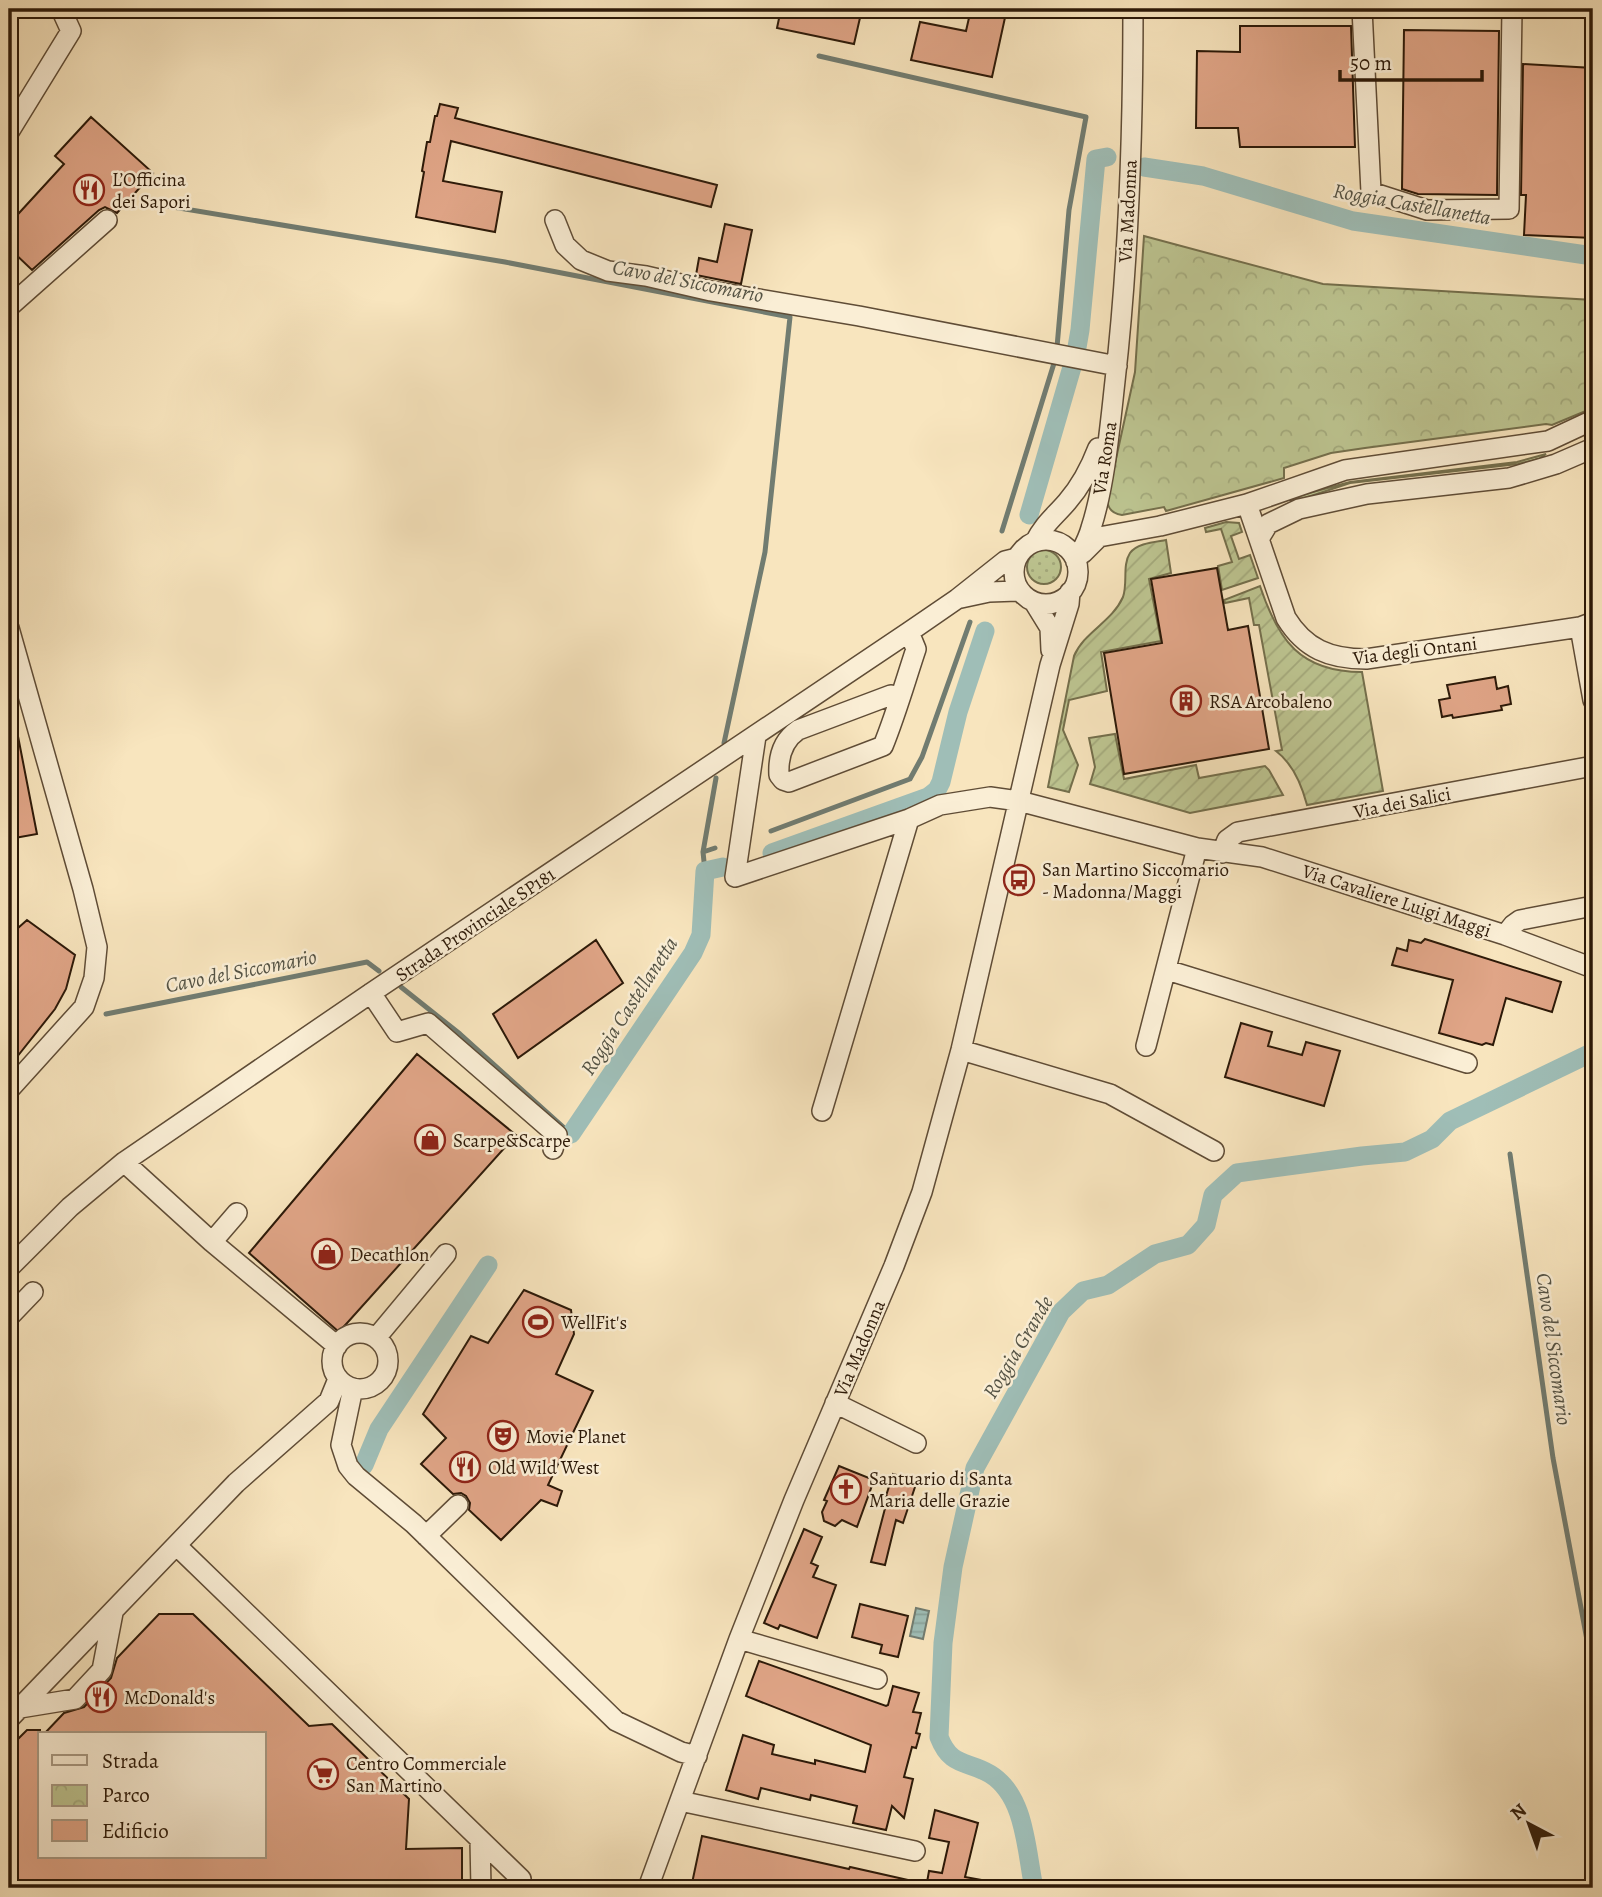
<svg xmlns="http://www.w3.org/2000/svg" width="1602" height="1897" font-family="Alegreya,serif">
	<defs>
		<pattern id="grass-dots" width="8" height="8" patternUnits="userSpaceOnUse" patternTransform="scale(1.75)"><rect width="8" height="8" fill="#bdc591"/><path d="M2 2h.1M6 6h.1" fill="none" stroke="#a3a97c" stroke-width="1.8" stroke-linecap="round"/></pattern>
		<pattern id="park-crowns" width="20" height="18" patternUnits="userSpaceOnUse" patternTransform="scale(1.75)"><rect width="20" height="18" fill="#bdc591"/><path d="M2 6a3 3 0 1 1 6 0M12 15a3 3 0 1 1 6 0" fill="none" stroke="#a3a97c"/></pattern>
		<pattern id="garden-furrows" width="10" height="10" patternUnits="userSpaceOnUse" patternTransform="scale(1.75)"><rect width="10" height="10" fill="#bdc591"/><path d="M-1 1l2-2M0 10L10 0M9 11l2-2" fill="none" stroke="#a3a97c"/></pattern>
		<pattern id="water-rules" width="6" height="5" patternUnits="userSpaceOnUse" patternTransform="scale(1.75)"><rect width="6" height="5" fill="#9fbeb7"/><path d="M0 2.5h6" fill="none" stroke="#89a39c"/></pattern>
	</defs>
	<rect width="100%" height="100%" fill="#f8e5be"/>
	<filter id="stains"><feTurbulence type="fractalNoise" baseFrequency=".00286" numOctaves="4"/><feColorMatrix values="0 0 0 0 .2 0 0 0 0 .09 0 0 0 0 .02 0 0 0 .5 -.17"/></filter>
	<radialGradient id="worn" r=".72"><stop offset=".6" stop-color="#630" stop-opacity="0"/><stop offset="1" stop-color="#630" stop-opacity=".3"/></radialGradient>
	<path fill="url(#grass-dots)" stroke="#746f4c" stroke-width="2" d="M1546,454L1539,459L1518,464L1350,483L1296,501L1294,497L1350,482L1517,462Z
		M1027 567a17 17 0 1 1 34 0a17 17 0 1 1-34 0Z"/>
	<path fill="url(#park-crowns)" stroke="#746f4c" stroke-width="2" d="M1144,236L1323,284L1593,300V408L1552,425L1546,424L1365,448L1331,453L1284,468V478L1166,511L1164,507L1122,515C1113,514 1108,509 1107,500L1135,372Z"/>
	<path fill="url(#garden-furrows)" stroke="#746f4c" stroke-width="2" d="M1226,522L1239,523L1242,532L1231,536L1239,559L1250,555L1258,578L1222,590L1218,566L1232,562L1221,529L1206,532L1205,528Z
		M1166,540L1171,573L1149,579L1161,641L1101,652L1107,691L1069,700L1063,730L1078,765L1069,792L1048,787L1074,656C1084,632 1112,622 1123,597C1128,583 1122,565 1130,553C1137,543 1155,542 1166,540Z
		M1260,586C1278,640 1300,672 1362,672L1383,791L1307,805C1302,786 1292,763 1276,751L1282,750L1259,625H1254L1249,598L1225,603L1224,600Z
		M1115,734L1124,779L1196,765L1199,778L1265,766L1269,770L1283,795L1190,813L1090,784L1095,767L1089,738Z"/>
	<path fill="url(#water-rules)" stroke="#717c71" stroke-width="2" d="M916,1608L929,1611L923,1639L910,1636Z"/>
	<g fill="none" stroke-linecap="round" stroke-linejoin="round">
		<path stroke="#717c71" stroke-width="5" d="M819,56L1086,117L1069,210L1057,347
			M155,204L505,262L790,317L765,552L724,743
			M1002,531L1055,360
			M771,831L910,779L922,757L970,622
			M703,852L715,848
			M705,871L703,852L716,778
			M401,987L460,1034L571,1134
			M106,1014L367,962L379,971
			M1510,1154L1553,1458L1593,1672
			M1592,1888L1593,1865"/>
		<path stroke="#9fbeb7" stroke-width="19" d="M1144,167L1203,176L1353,221L1593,256
			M1076,353L1080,330L1096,159L1107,157
			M1029,515L1072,367
			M772,853L928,797L937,790L941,782L958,712L985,631
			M571,1134L693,953L701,935L705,871L723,867
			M364,1465L379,1429L488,1265
			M1034,1888C1026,1851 1026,1796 990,1774C967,1760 951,1768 939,1737L943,1643L953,1567L975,1468L1061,1312L1083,1291L1108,1285L1155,1254L1188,1245L1206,1225L1213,1195L1237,1173L1362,1156L1405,1152L1432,1139L1450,1121L1593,1052"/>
	</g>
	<path fill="#e0a587" stroke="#2c1908" stroke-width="2" d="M781,9H862L854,44L777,28Z
		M971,9H987L1006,13L992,77L911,60L920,22L966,31Z
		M1240,26H1351L1355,147H1240L1238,128H1196L1197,51L1240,52Z
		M1404,30L1499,31L1497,195L1418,194L1402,189Z
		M1523,64L1593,68V238L1524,235L1526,195H1521Z
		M440,104L458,108L455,118L717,185L711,207L451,141L443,181L502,192L495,232L416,217L424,172L422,171L427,142H430L435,116H437Z
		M91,117L153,173L117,213L105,207L99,210L32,270L9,248V224L64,164L55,156Z
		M725,224L752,230L741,284L696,275L699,258L717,262Z
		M1217,568L1228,630L1248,626L1269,749L1124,774L1104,653L1162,643L1151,579Z
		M1495,677L1497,689L1508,686L1511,704L1501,706L1502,710L1453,718L1452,715L1442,717L1439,700L1450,698L1447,685Z
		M9,726H16L37,834L9,839Z
		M27,920L75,955L66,989L55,1009L9,1067V936Z
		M1425,939L1561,982L1552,1012L1506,998L1493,1045L1486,1043L1482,1045L1439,1033L1453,980L1392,965L1397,948L1407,951L1409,940L1421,943Z
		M596,940L623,983L518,1058L493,1014Z
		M1241,1023L1272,1032L1268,1046L1302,1055L1306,1042L1340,1051L1324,1106L1225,1077Z
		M417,1054L516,1135L339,1332L249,1253Z
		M524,1290L571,1310L574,1334L556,1374L593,1391L548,1485L562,1491L557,1506L541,1500L501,1540L469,1510L470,1503L466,1496L461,1493L453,1494L421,1464L446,1438L423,1414L471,1336L488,1343Z
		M839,1466L874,1480L857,1527L842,1520L835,1526L824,1521L822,1512L827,1501L824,1500Z
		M893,1474L917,1481L903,1523L896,1520L885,1565L871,1562L888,1497L886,1496Z
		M804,1529L822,1537L811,1563L818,1566L813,1577L836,1585L817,1638L780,1625L778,1629L764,1623Z
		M860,1604L908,1616L898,1657L880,1653L882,1645L852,1637Z
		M159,1614H193L309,1726L332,1724L409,1799L406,1849L462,1848V1888H9V1748L27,1730H40V1857H264V1734H44L64,1713L84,1707L111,1678L117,1658Z
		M759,1661L886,1706L888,1705L893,1686L919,1693L913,1712L921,1713L916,1733L920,1734L916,1748L912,1747L904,1777L913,1779L904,1818L892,1806L886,1830L853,1823L857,1806L811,1795L810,1800L761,1788L758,1799L726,1790L743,1735L774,1745L772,1754L815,1764V1760L865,1772L871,1745L746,1696Z
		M935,1810L978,1823L965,1877L982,1880L981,1888H926L929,1871L942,1873L949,1842L929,1838Z
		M702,1836L849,1869L850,1867L917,1882L916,1888H691Z"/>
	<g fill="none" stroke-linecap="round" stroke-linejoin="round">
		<g stroke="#5f4c36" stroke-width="22">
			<path id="minor" d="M1362,9L1371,192L1427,210L1509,209L1512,9
				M9,132L71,31L61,9
				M555,220L565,245L581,260L608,271L646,276L711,291L859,316L1117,366
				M9,307L107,220
				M1247,504L1286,618C1305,649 1330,659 1366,659L1580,627L1593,622
				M1259,539L1268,524L1299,509L1367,494L1509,478L1556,464L1593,448
				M1014 572a32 32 0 1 1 64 0a32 32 0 1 1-64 0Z
				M1035,542C1044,524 1054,517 1067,502C1081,486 1090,469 1098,448
				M1083,553L1099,537L1160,526L1247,504L1345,470L1548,441L1593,420
				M1076,562C1081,551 1088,540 1091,528C1105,485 1110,426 1115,381C1129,258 1133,133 1133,9
				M961,598L989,592L1020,591
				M1034,602L1050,628L1051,650
				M1580,627L1593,700
				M9,628L83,889L97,947L94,978L84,1007L9,1090
				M900,697L891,695L798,730C782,741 778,757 779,775L783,780L789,782L883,746C896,714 905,682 916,649L909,632
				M756,736L735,877L909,819L940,805L990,797L1019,801L1197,848L1262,857L1505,935L1593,968
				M1222,853L1227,840L1238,832L1593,766
				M1505,935L1513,925L1520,920L1593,906
				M1167,970L1467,1063
				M371,993L397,1032L428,1023L557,1135L553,1149
				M1146,1046L1197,848
				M961,1050L1110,1094L1214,1151
				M822,1111L909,819
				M124,1162L212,1242L337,1346
				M212,1242L237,1213
				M9,1268L70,1207L124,1162L371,993L909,632L957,599L1005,561L1017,558
				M9,1317L33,1292
				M332 1361a28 28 0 1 1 56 0a28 28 0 1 1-56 0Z
				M376,1338L446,1254
				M353,1388L341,1445L348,1466L356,1476L414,1524L616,1721L681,1752L697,1756
				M835,1403L916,1443
				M426,1536L458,1505
				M177,1546L521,1879
				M739,1639L877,1679
				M20,1708L75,1699L102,1670L113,1613
				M9,1719L236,1483L329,1401L338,1379
				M680,1801L915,1851
				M480,1840L481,1888
				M648,1888L739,1639L794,1500L894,1266L922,1192L961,1050L1050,665L1069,604L1070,592"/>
		</g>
		<use href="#minor" stroke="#faeed5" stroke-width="19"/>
	</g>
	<defs>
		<g id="restaurant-ring" transform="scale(1.575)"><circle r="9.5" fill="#faeed5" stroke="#8f2418" stroke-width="1.5"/><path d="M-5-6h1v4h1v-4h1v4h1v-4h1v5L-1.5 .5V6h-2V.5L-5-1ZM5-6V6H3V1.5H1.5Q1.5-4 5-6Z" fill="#8f2418"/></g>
		<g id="building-ring" transform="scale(1.575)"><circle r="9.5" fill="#faeed5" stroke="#8f2418" stroke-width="1.5"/><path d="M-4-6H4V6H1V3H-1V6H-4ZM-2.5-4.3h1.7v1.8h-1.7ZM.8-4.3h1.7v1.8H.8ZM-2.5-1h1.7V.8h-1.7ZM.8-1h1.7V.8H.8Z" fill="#8f2418"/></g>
		<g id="bus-ring" transform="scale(1.575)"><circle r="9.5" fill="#faeed5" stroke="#8f2418" stroke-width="1.5"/><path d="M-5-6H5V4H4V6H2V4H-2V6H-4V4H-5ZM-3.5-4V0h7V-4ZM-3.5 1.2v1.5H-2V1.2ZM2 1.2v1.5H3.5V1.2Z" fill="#8f2418"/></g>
		<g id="shop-ring" transform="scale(1.575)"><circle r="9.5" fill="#faeed5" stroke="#8f2418" stroke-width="1.5"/><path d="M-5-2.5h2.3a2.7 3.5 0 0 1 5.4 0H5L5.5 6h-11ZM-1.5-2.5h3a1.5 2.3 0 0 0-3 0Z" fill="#8f2418"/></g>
		<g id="stadium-ring" transform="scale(1.575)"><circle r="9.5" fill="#faeed5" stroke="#8f2418" stroke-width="1.5"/><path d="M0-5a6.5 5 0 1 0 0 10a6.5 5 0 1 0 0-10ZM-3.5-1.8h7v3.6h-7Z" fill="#8f2418"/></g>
		<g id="theatre-ring" transform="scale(1.575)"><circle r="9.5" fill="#faeed5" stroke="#8f2418" stroke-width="1.5"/><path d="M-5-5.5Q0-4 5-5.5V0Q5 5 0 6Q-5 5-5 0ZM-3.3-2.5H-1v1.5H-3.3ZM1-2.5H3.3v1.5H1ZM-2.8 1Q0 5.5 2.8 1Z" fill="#8f2418"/></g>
		<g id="church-ring" transform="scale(1.575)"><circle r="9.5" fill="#faeed5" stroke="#8f2418" stroke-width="1.5"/><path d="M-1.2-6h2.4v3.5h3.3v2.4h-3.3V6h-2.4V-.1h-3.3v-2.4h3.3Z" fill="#8f2418"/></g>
		<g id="supermarket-ring" transform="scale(1.575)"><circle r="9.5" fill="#faeed5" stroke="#8f2418" stroke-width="1.5"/><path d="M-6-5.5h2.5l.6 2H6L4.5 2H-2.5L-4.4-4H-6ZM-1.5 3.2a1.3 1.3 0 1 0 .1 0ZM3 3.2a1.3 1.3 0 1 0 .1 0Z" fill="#8f2418"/></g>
	</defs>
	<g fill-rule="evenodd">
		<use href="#restaurant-ring" x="89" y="190"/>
		<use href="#building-ring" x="1186" y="701"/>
		<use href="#bus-ring" x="1019" y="880"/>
		<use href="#shop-ring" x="430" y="1140"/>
		<use href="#shop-ring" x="327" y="1254"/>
		<use href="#stadium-ring" x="538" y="1322"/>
		<use href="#theatre-ring" x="503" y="1436"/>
		<use href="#restaurant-ring" x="465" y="1467"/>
		<use href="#church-ring" x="846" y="1489"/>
		<use href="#restaurant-ring" x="101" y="1697"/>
		<use href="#supermarket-ring" x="323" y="1774"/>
	</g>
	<g text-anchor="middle" stroke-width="5" stroke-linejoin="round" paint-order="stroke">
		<g font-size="19" fill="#2c1908" stroke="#faeed5" text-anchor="start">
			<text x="112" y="186">L’Officina<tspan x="112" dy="22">dei Sapori</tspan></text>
			<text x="1209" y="708">RSA Arcobaleno</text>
			<text x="1042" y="876">San Martino Siccomario<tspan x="1042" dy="22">- Madonna/Maggi</tspan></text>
			<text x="453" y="1147">Scarpe&amp;Scarpe</text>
			<text x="350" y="1261">Decathlon</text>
			<text x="561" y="1329">WellFit's</text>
			<text x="526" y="1443">Movie Planet</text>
			<text x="488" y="1474">Old Wild West</text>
			<text x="869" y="1485">Santuario di Santa<tspan x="869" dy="22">Maria delle Grazie</tspan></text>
			<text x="124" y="1704">McDonald's</text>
			<text x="346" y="1770">Centro Commerciale<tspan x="346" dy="22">San Martino</tspan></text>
		</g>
		<g font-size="19" fill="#2c1908" stroke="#faeed5">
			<text transform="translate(1127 211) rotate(-87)" y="7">Via Madonna</text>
			<text transform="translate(1104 458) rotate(-81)" y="7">Via Roma</text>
			<text transform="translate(1415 650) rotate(-7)" y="7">Via degli Ontani</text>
			<text transform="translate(1402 802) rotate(-11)" y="7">Via dei Salici</text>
			<text transform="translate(1397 900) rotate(18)" y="7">Via Cavaliere Luigi Maggi</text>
			<text transform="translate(475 924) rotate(-34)" y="7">Strada Provinciale SP181</text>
			<text transform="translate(859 1348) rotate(-67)" y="7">Via Madonna</text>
		</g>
		<g font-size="21" font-style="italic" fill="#545345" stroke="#faeed5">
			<text transform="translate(1412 204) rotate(10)" y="7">Roggia Castellanetta</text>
			<text transform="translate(688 281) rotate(11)" y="7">Cavo del Siccomario</text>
			<text transform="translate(241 971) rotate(-11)" y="7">Cavo del Siccomario</text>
			<text transform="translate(629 1006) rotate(-57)" y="7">Roggia Castellanetta</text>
			<text transform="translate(1018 1347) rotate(-59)" y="7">Roggia Grande</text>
			<text transform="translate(1554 1349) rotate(82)" y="7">Cavo del Siccomario</text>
		</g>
	</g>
	<rect width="1602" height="1897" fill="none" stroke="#f8e5be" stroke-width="35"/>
	<rect x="10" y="10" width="1581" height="1876" fill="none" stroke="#2c1908" stroke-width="3.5"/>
	<rect x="18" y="18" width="1567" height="1862" fill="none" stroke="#2c1908" stroke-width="2"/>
	<rect x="38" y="1732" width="228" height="126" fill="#faeed5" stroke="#a89983" stroke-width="2"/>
	<rect x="52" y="1755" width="35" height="10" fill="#faeed5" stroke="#a89983" stroke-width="2"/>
	<text x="102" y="1768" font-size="21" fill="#2c1908">Strada</text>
	<rect x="52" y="1785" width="35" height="21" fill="url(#park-crowns)" stroke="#a89983" stroke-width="2"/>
	<text x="102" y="1802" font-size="21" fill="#2c1908">Parco</text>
	<rect x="52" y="1820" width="35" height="21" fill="#e0a587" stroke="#a89983" stroke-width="2"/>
	<text x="102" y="1838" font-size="21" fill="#2c1908">Edificio</text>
	<g transform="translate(1529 1824) rotate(319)" stroke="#faeed5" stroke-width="5" paint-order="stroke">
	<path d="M0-5L12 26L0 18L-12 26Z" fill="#2c1908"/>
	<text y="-10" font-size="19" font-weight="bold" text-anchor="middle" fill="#2c1908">N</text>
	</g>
	<path d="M1340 70v10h142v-10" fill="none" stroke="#2c1908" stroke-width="3.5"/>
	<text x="1350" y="70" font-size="21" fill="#2c1908" stroke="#faeed5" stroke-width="5" paint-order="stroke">50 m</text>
	<rect width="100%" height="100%" filter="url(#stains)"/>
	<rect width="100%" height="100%" fill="url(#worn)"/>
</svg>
